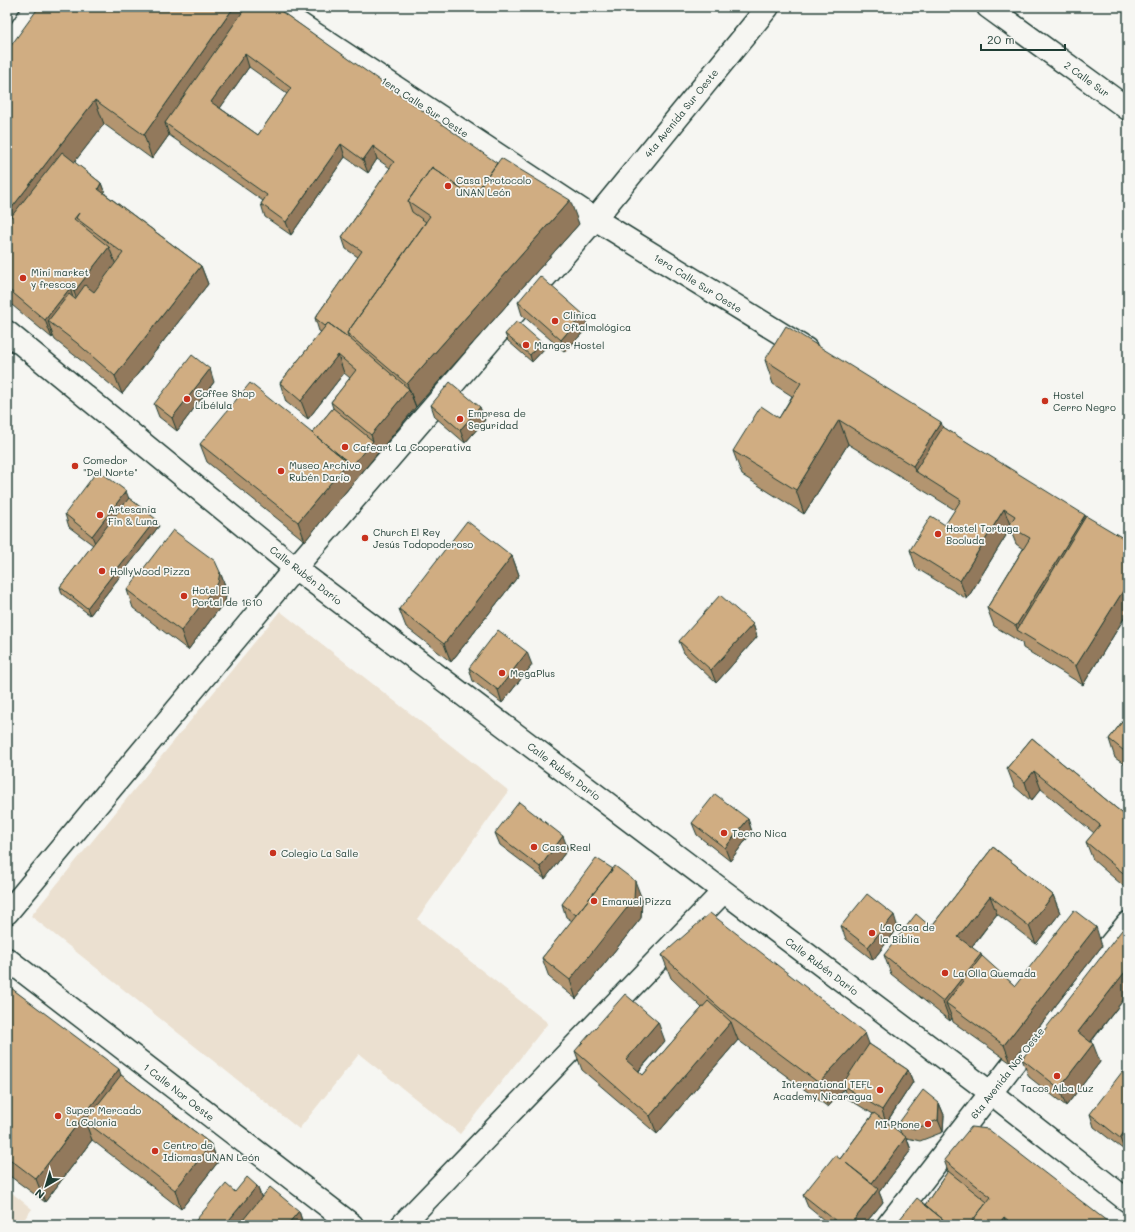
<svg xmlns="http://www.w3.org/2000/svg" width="1135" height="1232" font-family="Mali,sans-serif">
	<rect width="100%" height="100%" fill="#f6f6f2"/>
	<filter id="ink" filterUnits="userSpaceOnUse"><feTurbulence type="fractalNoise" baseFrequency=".025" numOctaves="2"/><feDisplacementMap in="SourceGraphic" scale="8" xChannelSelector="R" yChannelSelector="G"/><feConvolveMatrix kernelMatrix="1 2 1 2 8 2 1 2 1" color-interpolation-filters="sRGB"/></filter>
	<g filter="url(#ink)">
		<path fill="#ebe0d0" d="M280,611L509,791L417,919L548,1023L460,1134L359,1054L299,1129L31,916Z
			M7,1189L32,1209L20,1225H7Z"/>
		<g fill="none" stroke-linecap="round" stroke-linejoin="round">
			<g stroke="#1f3d34" stroke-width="25">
				<path id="minor" d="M274,7L595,219L806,349
					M988,7L1128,109
					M7,913L295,568L595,219L768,7
					M402,1225L723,892
					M888,1225L1017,1059L1128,923"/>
			</g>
			<g stroke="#1f3d34" stroke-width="25">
				<path id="tertiary" d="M7,50L36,7
					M7,332L295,568L991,1093L1128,1201
					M7,959L352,1225"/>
			</g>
			<use href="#minor" stroke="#f6f6f2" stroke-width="22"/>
			<use href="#tertiary" stroke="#f6f6f2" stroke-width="22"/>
		</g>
		<path fill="#b39570" stroke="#1f3d34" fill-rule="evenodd" d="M275,7L579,224L416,407L305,541L207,462L200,444L312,433L333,408L331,402L350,378L344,373L308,419L286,402L280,383L321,332L319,331L315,318L358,257L346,249L342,237L390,168L377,159L368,173L345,157L291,235L265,217L261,204L263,201L169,135L152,159L104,124L74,162L101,183L105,194L201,266L208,284L122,394L83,362L55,340L53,336L52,338L7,301V51ZM249,67L287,94L258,135L220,108Z
			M518,302L588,327L565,352L522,315Z
			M505,334L541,342L544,349L532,362L508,341Z
			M765,360L943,427L1085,517L1128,541V612L1083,685L1023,648L1022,643L994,626L987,608L1023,549L1016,544L1010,529L967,599L916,568L910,550L945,525L955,510L848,444L804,514L742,475L733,451L779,418L792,396L773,384Z
			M214,382L177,431L159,417L154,404Z
			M431,405L485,420L465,443L435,417Z
			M129,498L159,526L90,615L62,594L60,587L93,545L69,527L65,514Z
			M512,556L519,575L451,662L406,627L399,609Z
			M220,572L227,591L225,601L188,650L133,608L127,590Z
			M753,624L757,637L716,683L684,653L679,641Z
			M532,665L502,703L473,681L469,668Z
			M1128,714V767L1115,758L1109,739Z
			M1032,738L1128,818V890L1093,860L1086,842L1094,833L1041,789L1031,801L1014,786L1007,768Z
			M748,819L752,832L730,861L697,835L692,823Z
			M495,833L568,849L545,879L500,845Z
			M993,847L1053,895L1060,913L1036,944L997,914L972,947L982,957L1015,986L1102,946L1011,1063L953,1022L952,1018L950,1021L891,974L884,955L931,927Z
			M613,869L642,899L641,918L576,999L549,977L542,958L572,921L566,917L562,904Z
			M841,926L898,928L873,960L846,939Z
			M1128,929V994L1091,1042L1100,1062L1066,1106L1029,1077L1022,1059Z
			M662,955L869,1044L908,1070L913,1082L887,1122L901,1134L898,1124L939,1103L944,1115L943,1132L920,1141L907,1138L911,1150L879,1192L883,1202L864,1225H830L808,1207L803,1195L840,1159L873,1114L847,1098L844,1089L828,1107L738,1040L657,1134L582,1070L575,1051L665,1041L639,1071L643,1075L702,1008L671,978Z
			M7,985L121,1075L211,1144L218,1162L181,1209L92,1140L45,1202L7,1174Z
			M1128,1077V1145L1124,1150L1094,1127L1090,1114Z
			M944,1160L1112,1225H895L925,1205L948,1171Z
			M257,1186L262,1198L299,1211L303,1224L302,1225H245L243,1221L240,1225L235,1192Z"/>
		<path fill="#92795b" stroke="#1f3d34" d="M7,7H10V9L7,13Z
			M234,7H260L165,123L169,135L152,159L144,135Z
			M245,54L249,67L216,114L211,102Z
			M95,100L104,124L7,249V214Z
			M341,144L345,157L291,235L286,222Z
			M373,146L377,159L368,173L363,160Z
			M101,183L108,202L98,189Z
			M570,200L579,224L416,407L407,384Z
			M109,247L116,265L81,310L74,292Z
			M201,266L208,284L122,394L115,376Z
			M70,288L76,307L48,321L53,336L52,338L45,320Z
			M583,314L588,327L565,352L561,340Z
			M541,342L544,349L532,362L530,355Z
			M338,355L344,373L308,419L301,401Z
			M210,369L214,382L177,431L172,418Z
			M409,389L416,407L305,541L298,522L348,462L373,441L371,435Z
			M480,407L485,420L465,443L460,430Z
			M839,420L848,444L804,514L796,490Z
			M941,422L949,446L915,471L913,466Z
			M126,491L131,504L97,548L92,536Z
			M1004,509L1011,527L1009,526L1010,529L967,599L960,581Z
			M1085,515L1092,534L1018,631L1016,626Z
			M156,519L159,526L90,615L87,608Z
			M512,556L519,575L451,662L444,644Z
			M220,572L227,591L225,601L188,650L181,631Z
			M1128,583V612L1083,685L1076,666Z
			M753,624L757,637L716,683L711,670Z
			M527,652L532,665L502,703L498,690Z
			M1034,771L1041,789L1031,801L1025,782Z
			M748,819L752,832L730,861L725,848Z
			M563,836L568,849L545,879L540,867Z
			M635,881L642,899L641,918L576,999L570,980Z
			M1053,895L1060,913L1036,944L1029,926Z
			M990,896L997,914L965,955L958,937Z
			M894,915L898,928L873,960L868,947Z
			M1096,927L1102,946L1011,1063L1004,1045Z
			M981,954L987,973L946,1003L952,1018L950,1021L943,1002Z
			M1128,968V994L1084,1050L1078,1032Z
			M658,1022L665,1041L632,1078L626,1060Z
			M731,1022L738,1040L657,1134L650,1116Z
			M865,1033L874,1057L842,1085L844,1089L828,1107L819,1083Z
			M1093,1044L1100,1062L1066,1106L1059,1088Z
			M119,1069L127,1093L85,1121L92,1140L45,1202L36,1179Z
			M908,1070L913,1082L886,1123L882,1110Z
			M939,1103L944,1115L943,1132L938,1120Z
			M1128,1126V1145L1124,1150L1120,1138Z
			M906,1137L911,1150L879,1192L883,1202L864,1225H850L876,1192L872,1183Z
			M211,1144L218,1162L181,1209L175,1190Z
			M257,1186L262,1199L240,1225H225Z
			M299,1211L303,1224L302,1225H287Z
			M1004,1217L1007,1225H998Z"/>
		<path fill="#d0ad82" stroke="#1f3d34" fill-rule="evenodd" d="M39,7H234L144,135L95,100L7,214V51Z
			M246,7H275L497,163L473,197L432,167L408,201L412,212L426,222L347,333L349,338L328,323L325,326L315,318L362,251L342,237L394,162L373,146L363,160L341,144L286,222L261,204L267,195L165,123ZM245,54L291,88L258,135L211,102Z
			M62,152L101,183L98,189L201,266L115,376L77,343L48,321L69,294L75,299L85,285L94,292L123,253L76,218L79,213L74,219L109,247L74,292L70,288L45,320L7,288V222Z
			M501,158L570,200L407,384L347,333L430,216L408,201L432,167L473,197Z
			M540,276L583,314L561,340L518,302Z
			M517,321L541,342L530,355L505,334Z
			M328,323L349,338L409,389L371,435L331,402L356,370L338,355L301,401L280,383Z
			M786,326L941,422L913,466L839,420L796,490L733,451L761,406L779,418L801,383L765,360Z
			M192,355L210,369L172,418L154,404Z
			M450,382L480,407L460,430L431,405Z
			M250,383L348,462L298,522L200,444Z
			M333,408L373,441L350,468L348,462L312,433Z
			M943,427L1085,515L1016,626L987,608L1030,538L1009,526L1015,516L1004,509L960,581L910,550L931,516L945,525L961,500L915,471Z
			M98,470L126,491L92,536L65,514Z
			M129,498L156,519L87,608L60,587Z
			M1086,516L1128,541V583L1076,666L1017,630Z
			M467,521L512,556L444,644L399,609Z
			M173,530L215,561L220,572L218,583L181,631L127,590Z
			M720,595L753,624L711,670L679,641Z
			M498,630L527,652L498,690L469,668Z
			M1128,714V754L1109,739Z
			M1032,738L1128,818V877L1086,842L1100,825L1034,771L1025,782L1007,768Z
			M715,794L748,819L725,848L692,823Z
			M519,802L563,836L540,867L495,833Z
			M993,847L1053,895L1029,926L990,896L958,937L981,954L943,1002L884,955L916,914L931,927Z
			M596,858L613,869L576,915L562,904Z
			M615,866L635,881L634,899L570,980L542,958Z
			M867,894L894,915L868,947L841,926Z
			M1074,910L1096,927L1004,1045L946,1003L982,956L1015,986Z
			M710,913L865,1033L819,1083L729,1016L706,996L662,955Z
			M1125,926L1128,929V968L1078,1032L1093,1044L1059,1088L1022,1059Z
			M7,985L119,1069L36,1179L7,1157Z
			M625,994L658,1022L626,1060L643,1075L708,1001L731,1022L650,1116L575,1051Z
			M869,1044L908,1070L882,1110L842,1085Z
			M1122,1072L1128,1077V1126L1120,1138L1090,1114Z
			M121,1075L211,1144L175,1190L85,1121Z
			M923,1090L939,1103L938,1120L915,1129L898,1124Z
			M874,1113L906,1137L872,1183L846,1163L878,1189L850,1225H841L803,1195L835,1155L840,1159Z
			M971,1127L988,1129L1112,1225H1014L1004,1217L998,1225H969L991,1197L944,1160Z
			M948,1171L987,1202L969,1225H950L925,1205Z
			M247,1177L257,1186L225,1225H192L226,1184L235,1192Z
			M270,1187L299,1211L287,1225H249L243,1220Z
			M917,1198L950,1225H895Z"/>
	</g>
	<g fill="#c8321e" stroke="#f6f6f2" stroke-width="1.5">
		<circle cx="448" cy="186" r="4"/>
		<circle cx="23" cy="278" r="4"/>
		<circle cx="555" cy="321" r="4"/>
		<circle cx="526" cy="345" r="4"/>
		<circle cx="187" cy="399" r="4"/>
		<circle cx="1045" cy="401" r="4"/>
		<circle cx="460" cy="419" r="4"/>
		<circle cx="345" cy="447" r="4"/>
		<circle cx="75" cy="466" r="4"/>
		<circle cx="281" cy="471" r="4"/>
		<circle cx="100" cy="515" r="4"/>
		<circle cx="938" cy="534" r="4"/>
		<circle cx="365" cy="538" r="4"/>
		<circle cx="102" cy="571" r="4"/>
		<circle cx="184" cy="596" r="4"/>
		<circle cx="502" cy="673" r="4"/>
		<circle cx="724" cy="833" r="4"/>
		<circle cx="534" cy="847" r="4"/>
		<circle cx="273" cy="853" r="4"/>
		<circle cx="594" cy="901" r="4"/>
		<circle cx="872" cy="933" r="4"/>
		<circle cx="945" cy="973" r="4"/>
		<circle cx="1057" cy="1076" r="4"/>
		<circle cx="880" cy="1090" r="4"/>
		<circle cx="58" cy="1116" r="4"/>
		<circle cx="928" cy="1124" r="4"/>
		<circle cx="155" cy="1151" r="4"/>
	</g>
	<g text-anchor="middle" stroke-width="3.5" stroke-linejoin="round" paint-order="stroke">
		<g font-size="10" fill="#1f3d34" stroke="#f6f6f2">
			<text transform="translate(1087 79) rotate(36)" y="4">2 Calle Sur</text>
			<text transform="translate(425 107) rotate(33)" y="4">1era Calle Sur Oeste</text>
			<text transform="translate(681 113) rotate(-51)" y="4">4ta Avenida Sur Oeste</text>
			<text transform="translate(698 283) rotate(32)" y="4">1era Calle Sur Oeste</text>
			<text transform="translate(306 575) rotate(38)" y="4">Calle Rubén Darío</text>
			<text transform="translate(564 771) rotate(37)" y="4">Calle Rubén Darío</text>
			<text transform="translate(822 966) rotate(37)" y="4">Calle Rubén Darío</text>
			<text transform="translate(1007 1073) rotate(-52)" y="4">6ta Avenida Nor Oeste</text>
			<text transform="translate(179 1092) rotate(38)" y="4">1 Calle Nor Oeste</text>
		</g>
		<g font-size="10" fill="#1f3d34" stroke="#f6f6f2" text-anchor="start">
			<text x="456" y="184">Casa Protocolo<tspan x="456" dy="12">UNAN León</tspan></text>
			<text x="31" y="276">Mini market<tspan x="31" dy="12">y frescos</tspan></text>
			<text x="563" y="319">Clínica<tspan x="563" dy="12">Oftalmológica</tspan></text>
			<text x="534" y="349">Mangos Hostel</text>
			<text x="195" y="397">Coffee Shop<tspan x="195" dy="12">Libélula</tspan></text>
			<text x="1053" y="399">Hostel<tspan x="1053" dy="12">Cerro Negro</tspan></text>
			<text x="468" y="417">Empresa de<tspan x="468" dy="12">Seguridad</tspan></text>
			<text x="353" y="451">Cafeart La Cooperativa</text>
			<text x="83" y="464">Comedor<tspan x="83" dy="12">"Del Norte"</tspan></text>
			<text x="289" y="469">Museo Archivo<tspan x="289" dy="12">Rubén Darío</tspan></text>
			<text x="108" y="513">Artesania<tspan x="108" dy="12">Fin &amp; Luna</tspan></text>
			<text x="946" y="532">Hostel Tortuga<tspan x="946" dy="12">Booluda</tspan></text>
			<text x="373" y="536">Church El Rey<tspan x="373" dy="12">Jesús Todopoderoso</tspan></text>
			<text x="110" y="575">HollyWood Pizza</text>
			<text x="192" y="594">Hotel El<tspan x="192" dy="12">Portal de 1610</tspan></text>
			<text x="510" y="677">MegaPlus</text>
			<text x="732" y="837">Tecno Nica</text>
			<text x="542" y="851">Casa Real</text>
			<text x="281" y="857">Colegio La Salle</text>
			<text x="602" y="905">Emanuel Pizza</text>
			<text x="880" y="931">La Casa de<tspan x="880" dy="12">la Biblia</tspan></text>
			<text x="953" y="977">La Olla Quemada</text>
			<text x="872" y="1088" text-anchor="end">International TEFL<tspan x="872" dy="12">Academy Nicaragua</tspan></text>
			<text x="1057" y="1092" text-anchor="middle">Tacos Alba Luz</text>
			<text x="66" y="1114">Super Mercado<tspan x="66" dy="12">La Colonia</tspan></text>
			<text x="920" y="1128" text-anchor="end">MI Phone</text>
			<text x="163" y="1149">Centro de<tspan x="163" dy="12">Idiomas UNAN León</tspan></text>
		</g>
	</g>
	<rect width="1135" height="1232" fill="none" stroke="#f6f6f2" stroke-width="24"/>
	<rect x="12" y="12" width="1111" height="1208" fill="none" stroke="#1f3d34" stroke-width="1.5" filter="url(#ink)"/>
	<g transform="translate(46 1186) rotate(218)" stroke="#f6f6f2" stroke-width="3" paint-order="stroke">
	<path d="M0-3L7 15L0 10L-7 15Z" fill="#1f3d34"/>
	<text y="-6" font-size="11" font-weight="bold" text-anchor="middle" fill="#1f3d34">N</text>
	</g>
	<path d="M981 44v6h84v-6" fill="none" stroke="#1f3d34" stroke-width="2"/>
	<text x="987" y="44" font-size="12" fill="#1f3d34" stroke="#f6f6f2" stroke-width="3" paint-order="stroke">20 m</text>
</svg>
